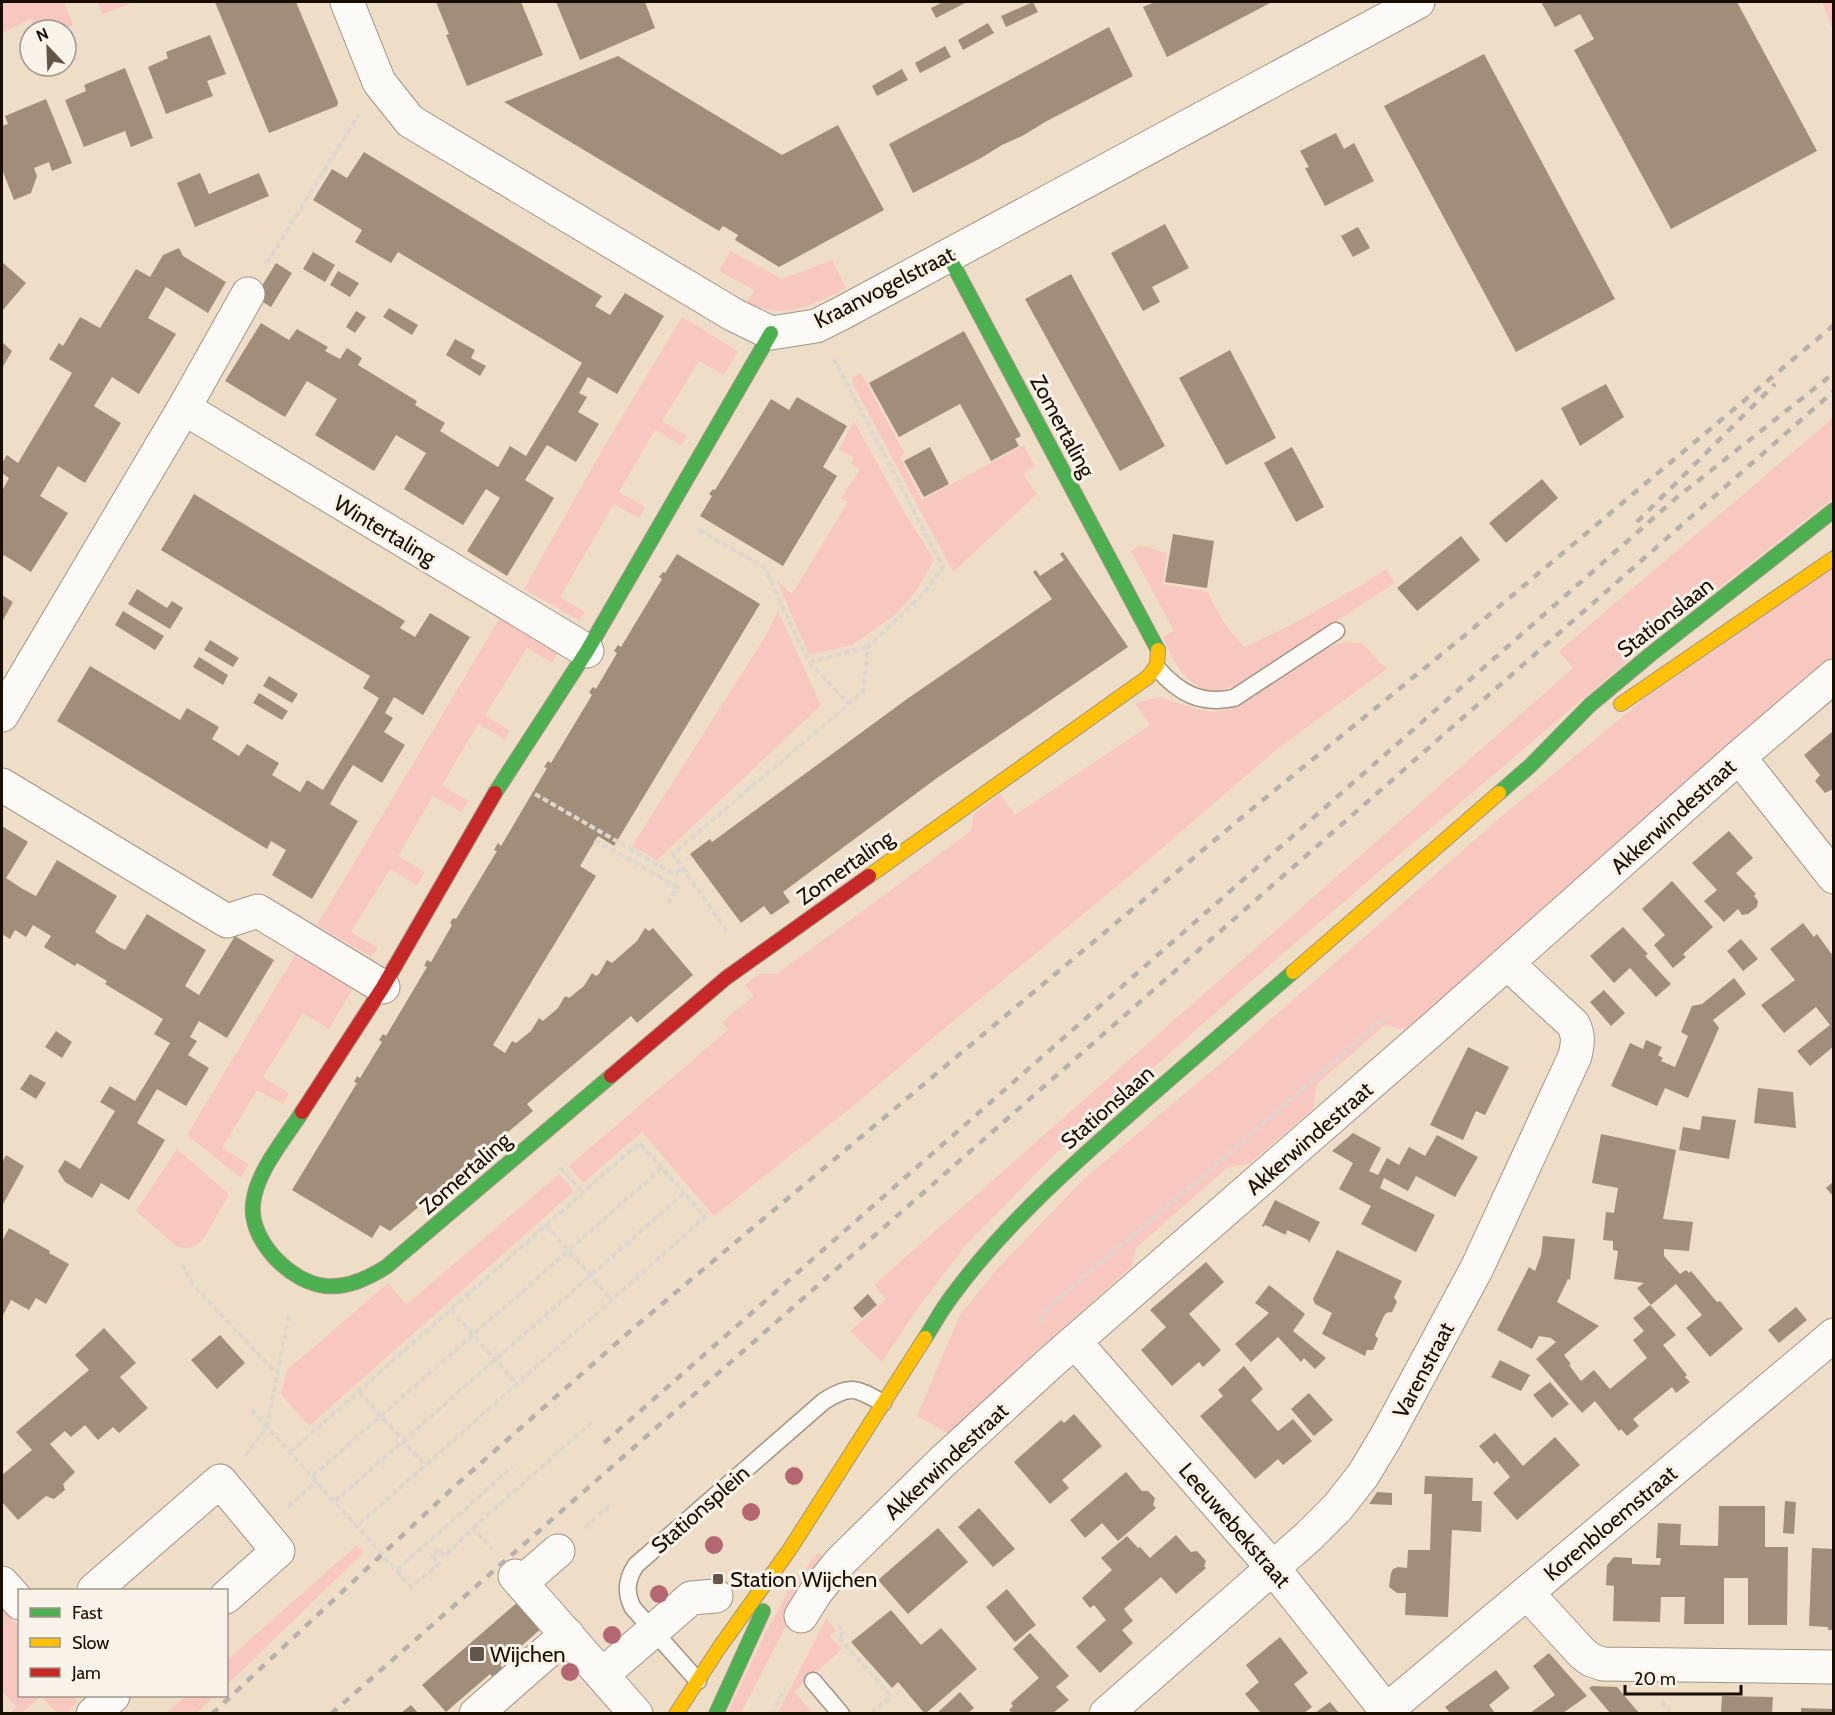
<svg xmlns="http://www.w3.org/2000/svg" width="1835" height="1715" font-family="Cabin,sans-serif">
	<rect width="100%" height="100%" fill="#eedec8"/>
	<path fill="#f7c7c0" d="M2,2H64L73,25L62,30H36L31,19L2,33Z
		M97,2H135L103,14Z
		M1822,2H1833V30Z
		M730,251L782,279L832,260L846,288C811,306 785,320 747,303L754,290L719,271Z
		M682,317L738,351L724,375L699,361L662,421L687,436L681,445L655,430L619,492L645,507L639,518L614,504L560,597L585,612L579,620L524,589L601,452Z
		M861,373L905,454L900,458L922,500L1024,445L1035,467L1023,474L1037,494L953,572L853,384V377Z
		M1833,418V498L1639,651L1273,962L1053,1156L966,1245L920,1305L882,1362L850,1331L886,1299L874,1285L1573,668L1559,651Z
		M854,421L903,510L934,560L916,591L896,614L852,645L809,655L777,581L792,594L848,502L841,498L860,470L851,464L854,458L839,450Z
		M1139,546L1149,547L1167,554L1163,584L1208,592C1217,613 1228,630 1244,647L1289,626L1360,586L1386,569L1395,583L1239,684C1231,687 1220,692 1211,691C1186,687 1171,658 1163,637L1174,631L1131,551Z
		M1833,568V656L1427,1014L1409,1031L1385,1025L1317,1084L1313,1109L1250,1163L1227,1168L1137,1247L1131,1267L1046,1343L1031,1354L1032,1360L949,1434L917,1416L960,1315L997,1269L1086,1177L1227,1058L1496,821L1644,699Z
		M778,611L821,705L657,860L632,846L765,637Z
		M501,616L560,649L552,663L527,648L485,715L510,731L505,739L478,724L442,785L468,801L461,812L433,796L398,856L425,872L417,885L390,869L351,932L378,948L371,957L317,925Z
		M1343,642L1362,643L1382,665L1388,668L1277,749L1133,873L945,1028L858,1102L714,1216L642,1132L583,1183L569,1166L728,1030L722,1022L754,996L745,985L759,974H777L971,831L974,814L1000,794L1015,815L1150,725L1135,703L1159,697L1200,710L1213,712L1230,709L1255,696L1329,647Z
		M300,947L350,982L352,990L329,1029L303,1013L263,1077L289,1093L283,1104L257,1090L222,1148L248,1164L241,1178L187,1135Z
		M177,1149L229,1194C223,1204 207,1237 199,1243C192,1249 184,1249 176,1246L136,1211Z
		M559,1174L574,1191L309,1426L281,1394L287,1370L388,1283L406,1305Z
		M357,1545L364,1552L227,1685V1660Z
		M819,1552L824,1560L797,1604L741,1713L727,1714L766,1632L791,1586Z
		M2,1607L19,1627L20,1696H76V1703L67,1713H57L41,1696L22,1713H10L17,1707L2,1691Z
		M826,1619L836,1630L830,1637L842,1649L794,1692L813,1713L777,1714Z
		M186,1696H215L196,1713H166Z"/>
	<path fill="#a08e7a" d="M215,2H296L338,102L337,106L269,133Z
		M436,2H521L543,55L467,86L446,35L449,34Z
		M556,2H645L655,28L580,60Z
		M943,2H967L936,18L931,8Z
		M1033,2L1038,12L1006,27L1001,16Z
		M1155,2H1272L1167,57L1143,7Z
		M1541,2H1737L1817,151L1671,229L1574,50L1594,39L1580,14L1555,27Z
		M988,23L994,33L963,50L958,40Z
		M1109,27L1133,76L1045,122L1024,135L1002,145L981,158L913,193L889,144Z
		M210,35L226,74L207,81L213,96L166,114L148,67L168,58L166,52Z
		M945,46L951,57L920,73L915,63Z
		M1484,54L1615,299L1516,352L1384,106Z
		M618,56L782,155L838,125L884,210L779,267L735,240L738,235L723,226L719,231L504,102Z
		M125,68L153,138L131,147L125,131L84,147L65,100L86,91L84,85Z
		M902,69L908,80L877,96L872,86Z
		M46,99L72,163L52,171L49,162L34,168L37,176L31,193L14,200L2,169V126L8,124L5,116Z
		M1336,133L1344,149L1354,143L1374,181L1325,206L1305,168L1309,167L1300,151Z
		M364,152L602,296L595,306L610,315L625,293L664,316L617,394L588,377L579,393L587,397L578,412L599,424L576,462L547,445L525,480L554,498L507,576L467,551L500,498L486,489L463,525L404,489L426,453L396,435L374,471L315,435L337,399L307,381L285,417L225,381L261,323L289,340L297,329L328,347L325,351L340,359L347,348L362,358L358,365L417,401L415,405L445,423L440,431L498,467L510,446L526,456L582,363L398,252L391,263L355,242L362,230L313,200L332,169L347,178Z
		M200,173L209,194L259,173L269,196L195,227L177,183Z
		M1165,224L1189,268L1152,287L1160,302L1143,311L1111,253Z
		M1358,227L1370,248L1353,257L1341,236Z
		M179,248L183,256L226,282L208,313L166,287L148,318L176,334L139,394L112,377L94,406L121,423L85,483L58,466L40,496L68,513L31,572L4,555L2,559V491L9,478L2,473V463L7,455L18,463L72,373L49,359L59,343L63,346L80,317L100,328L136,269L150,277L163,255Z
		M313,252L335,265L325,282L303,269Z
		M2,262L26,283L2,311Z
		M276,263L292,273L271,307L255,297Z
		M338,271L359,283L350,297L330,285Z
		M1071,274L1165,446L1120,471L1025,299Z
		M389,308L418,325L412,335L383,317Z
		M356,311L366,317L355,333L346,327Z
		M964,331L1021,436L1015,439L1019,446L991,461L960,404L899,437L869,383Z
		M455,339L475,350L471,358L486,366L480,376L446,355Z
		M2,342L12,351L2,368Z
		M1230,350L1276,438L1226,465L1179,378Z
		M1606,384L1624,417L1580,446L1561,408Z
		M797,397L847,426L823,467L837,476L783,566L700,516L712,496L709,494L713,489L715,490L771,399L789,410Z
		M930,447L949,484L924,497L904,461Z
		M1292,447L1324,507L1296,522L1264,463Z
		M1542,479L1558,498L1506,543L1489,523Z
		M194,494L405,621L400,628L415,637L430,613L470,637L423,715L394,697L385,713L393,718L384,732L405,745L382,783L353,765L341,784L330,804L358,821L312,899L272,875L286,850L271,841L267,849L57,721L90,666L180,720L187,708L219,727L212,739L239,756L247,744L279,763L272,775L300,792L307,780L323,790L374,707L379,698L363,688L370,676L161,550Z
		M1173,534L1214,541L1207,588L1165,582Z
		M1461,536L1480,560L1417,611L1397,588Z
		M1063,552L1128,647L937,778L783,892L790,902L771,915L764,906L741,923L690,854L710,839L712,842L907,699L1052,599L1033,572L1036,570L1040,576L1064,560L1060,554Z
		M677,554L760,604L614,846L598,836L587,854L580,866L596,876L493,1045L505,1053L512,1041L516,1043L531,1031L539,1018L543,1021L558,1008L565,996L569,998L584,986L592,973L596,976L599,974L607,960L612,963L637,941L645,928L649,931L653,928L693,975L637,1023L631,1016L527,1104L533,1111L390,1231L380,1225L372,1238L292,1190L357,1083L354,1082L357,1076L360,1078L382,1042L379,1040L383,1034L386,1036L427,967L424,966L427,960L431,962L452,925L450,923L453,918L456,919L497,851L494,850L498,843L501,846L547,768L544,767L548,761L551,763L592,695L589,692L593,687L596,689L617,653L614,651L618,645L621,647L662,579L659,577L663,572L665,573Z
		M137,589L167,608L172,601L183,608L170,629L128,604Z
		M2,595L13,602L2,622Z
		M123,611L164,636L155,650L115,625Z
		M210,640L239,658L233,667L204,650Z
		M199,657L228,675L223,685L193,667Z
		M269,676L298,694L292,703L263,686Z
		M259,693L288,711L282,720L253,703Z
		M1833,731V789L1825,793L1815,781L1820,775L1804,755Z
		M2,826L28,842L6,878L21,888L36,896L57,860L117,896L95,932L110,942L125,950L147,914L206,950L185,986L199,995L235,936L274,960L227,1038L199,1021L190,1037L197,1041L188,1055L209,1068L186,1106L157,1089L137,1123L165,1140L129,1200L101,1183L92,1198L65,1182L58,1171L65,1160L80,1169L115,1111L100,1102L110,1086L135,1101L170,1043L154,1034L163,1019L105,984L107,981L77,963L75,966L44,947L51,936L33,925L26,937L15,930L10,939L2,934L3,917L2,916Z
		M1729,831L1753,858L1736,873L1756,894L1754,896L1758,901L1757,907L1748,914L1742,915L1738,909L1724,922L1704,901L1717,890L1692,863Z
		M1672,881L1713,927L1683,954L1686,957L1673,968L1654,945L1665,935L1642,909Z
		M1803,923L1814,937L1817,934L1833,956V1047L1810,1066L1797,1051L1830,1025L1816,1007L1784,1033L1761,1005L1795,980L1770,949Z
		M1623,927L1648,954L1645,956L1671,984L1656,997L1630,968L1614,983L1590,956Z
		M1741,939L1758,959L1743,971L1727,951Z
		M1734,978L1746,994L1713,1020L1719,1028L1688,1098L1665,1088L1657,1106L1611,1086L1630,1043L1643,1049L1646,1040L1662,1047L1658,1055L1663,1058L1661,1061L1675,1067L1688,1036L1681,1032L1692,1006L1702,1004Z
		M1604,990L1625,1013L1611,1026L1590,1002Z
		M56,1031L72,1042L62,1058L45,1047Z
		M1468,1047L1509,1067L1485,1115L1476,1111L1463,1140L1430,1125Z
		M30,1074L46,1083L36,1099L20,1089Z
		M1758,1088L1793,1092L1796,1128L1754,1123Z
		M1702,1116L1736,1120L1729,1159L1679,1150L1683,1127L1700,1130Z
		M1353,1133L1381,1148L1369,1171L1378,1175L1387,1158L1399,1165L1409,1147L1425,1156L1437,1135L1478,1157L1455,1197L1416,1176L1408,1191L1384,1178L1380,1188L1435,1215L1416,1252L1361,1224L1371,1206L1339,1189L1353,1163L1332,1151Z
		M1601,1134L1676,1150L1663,1219L1693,1222L1689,1251L1664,1249V1256L1680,1274L1686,1270L1689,1273L1691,1271L1717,1302L1720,1301L1743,1329L1710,1357L1686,1328L1702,1315L1676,1284L1651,1305L1637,1288L1644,1283L1614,1279L1618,1251L1613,1250V1241L1603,1240L1606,1212L1614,1213L1618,1188L1592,1183Z
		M6,1155L24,1166L2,1206V1163Z
		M1833,1182V1196L1826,1188Z
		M1275,1200L1320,1222L1309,1243L1308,1240L1287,1230L1286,1235L1265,1225L1263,1227L1262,1226Z
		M9,1228L50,1251L49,1253L69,1264L46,1304L36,1298L29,1310L11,1300L2,1317V1241Z
		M1543,1236L1575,1239L1570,1280L1568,1279L1557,1302L1599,1326L1564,1355L1571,1364L1569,1365L1581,1381L1594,1370L1610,1389L1647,1358L1633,1340L1644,1331L1633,1318L1650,1305L1676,1335L1663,1345L1687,1375L1685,1377L1690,1382L1676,1393L1672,1387L1633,1419L1639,1426L1627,1436L1621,1429L1619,1431L1595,1401L1582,1413L1536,1359L1556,1342L1551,1338L1539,1336L1532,1349L1497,1330L1529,1267L1535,1271L1541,1255Z
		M1337,1250L1402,1281L1394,1297L1397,1302L1392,1312L1386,1313L1383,1318L1375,1335L1378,1339L1373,1350H1367L1365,1356L1322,1334L1332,1313L1315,1304L1313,1299Z
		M1206,1262L1224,1282L1189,1314L1221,1350L1203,1367L1199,1362L1172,1386L1141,1350L1166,1327L1150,1310Z
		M1269,1285L1305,1314L1293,1331L1326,1358L1315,1369L1304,1358L1301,1362L1278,1337L1251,1362L1235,1344L1269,1313L1255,1303Z
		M868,1294L877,1305L862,1318L853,1308Z
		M1796,1307L1807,1320L1779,1343L1768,1330Z
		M104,1328L136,1363L120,1377L148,1408L119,1433L113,1427L98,1440L85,1425L71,1437L65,1431L50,1444L75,1472L63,1484L65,1490L54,1499L46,1496L18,1520L2,1502V1475L32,1450L16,1432L89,1370L75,1355Z
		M220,1335L245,1363L217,1389L191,1360Z
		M1500,1360L1530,1375L1521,1391L1491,1377Z
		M1244,1366L1263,1389L1251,1400L1278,1431L1293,1419L1312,1441L1283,1465L1278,1459L1255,1479L1200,1416L1223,1396L1218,1390Z
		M1550,1382L1569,1404L1552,1418L1533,1395Z
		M1309,1393L1333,1420L1314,1436L1291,1409Z
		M1074,1414L1102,1446L1062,1480L1069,1488L1050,1504L1014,1462L1061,1420L1064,1423Z
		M1495,1433L1523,1466L1555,1437L1580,1465L1517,1520L1493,1493L1510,1477L1497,1461L1494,1464L1479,1446Z
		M1126,1472L1142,1491H1148L1155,1498L1153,1505L1156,1508L1118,1541L1102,1523L1085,1538L1070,1520Z
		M1425,1476L1473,1478L1472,1501H1482L1481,1532L1452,1530L1448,1617L1405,1615L1406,1593H1397L1389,1587L1391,1573L1393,1569L1398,1567L1407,1568L1408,1550H1430L1432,1494H1424Z
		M1377,1492L1392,1493V1505L1369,1504Z
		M1785,1501L1796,1502L1794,1534L1783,1533Z
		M1719,1506H1765V1547H1788L1787,1625H1748V1578H1724V1624H1684L1685,1597H1661L1660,1622L1613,1621L1614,1586L1606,1585L1607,1565L1614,1557L1632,1558V1564L1660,1565L1661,1558H1656L1658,1523L1681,1524L1680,1545L1718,1546Z
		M979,1508L1015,1549L993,1567L958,1527Z
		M938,1528L968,1562L908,1614L878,1580Z
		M1176,1535L1191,1552L1197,1551L1206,1561L1204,1566L1206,1568L1176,1594L1161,1577L1126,1607L1124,1609L1133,1621L1122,1630L1133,1643L1100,1673L1076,1647L1106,1620L1094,1605L1090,1608L1082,1598L1112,1570L1101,1558L1127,1536L1138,1548L1140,1547L1150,1558Z
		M1812,1548L1833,1549V1630H1828V1627L1809,1626Z
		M1007,1589L1036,1625L1015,1642L986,1607Z
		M520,1600L544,1626L500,1665L508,1674L498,1683L490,1674L446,1712L422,1685Z
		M891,1610L921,1645L941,1628L977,1669L925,1714L898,1682L892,1688L851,1642Z
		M1030,1633L1069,1676L1056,1687L1069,1700L1053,1713H1012L1009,1710L1013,1706L1011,1703L1039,1678L1013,1649Z
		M1280,1637L1308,1673L1294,1684L1312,1707L1304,1713H1261L1245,1694L1259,1682L1246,1665Z
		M1549,1653L1587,1696L1563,1713H1530L1555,1695L1533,1666Z
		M1496,1670L1510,1688L1489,1705L1495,1713H1450L1445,1707Z
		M1593,1686L1617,1687L1639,1713H1610L1589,1688Z
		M960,1692L974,1708L968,1713H937Z
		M1722,1696L1773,1697L1772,1713H1721Z
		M1330,1702L1339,1713H1315Z
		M411,1705L418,1713H401Z
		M1801,1708L1833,1709V1713H1801Z"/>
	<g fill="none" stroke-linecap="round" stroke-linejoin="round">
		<g stroke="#a29481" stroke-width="19">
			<path id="lane" d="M1157,668C1179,693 1200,705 1234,698L1336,631
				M698,1681L633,1608C625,1593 626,1580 636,1565L824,1401C851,1384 856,1388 883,1403
				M813,1681L841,1714"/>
		</g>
		<g stroke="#a29481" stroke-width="35">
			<path id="street" d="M347,2L379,82L410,121L734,315L771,333L816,326L842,313L1418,2
				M248,294L184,408L587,651
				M2,715L184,408
				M1739,757L1834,877
				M2,785L227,921L258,911L383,987
				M1075,1342L1273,1568L1389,1714
				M515,1576L636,1714
				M2,1583L20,1603
				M521,1583L558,1551
				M94,1590L220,1481L278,1551L226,1597
				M1527,1593L1583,1654L1591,1660L1603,1664L1834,1667
				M801,1616L816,1592L840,1562L941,1463L1050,1363L1427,1034L1739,757L1834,676
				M602,1675L691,1598L716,1596
				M1387,1710L1834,1335
				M93,1714L113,1696
				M476,1714L567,1634
				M1106,1714L1309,1536L1338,1507L1363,1475L1386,1437L1477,1268L1575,1056C1578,1043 1579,1035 1573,1024L1507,963"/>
		</g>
		<g stroke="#a29481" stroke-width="16">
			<path id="fast" d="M948,255L1158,650
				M495,793L587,651L771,333
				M1499,793L1530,766L1590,705L1651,654L1834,510
				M302,1112C285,1139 256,1172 253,1204C249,1241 291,1283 326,1286C348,1288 368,1278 386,1267L611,1076
				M925,1338C934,1324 942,1309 952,1296C1007,1221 1079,1159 1148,1098C1197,1056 1245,1014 1293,972
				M716,1714L763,1611"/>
		</g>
		<g stroke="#a29481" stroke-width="16">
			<path id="slow" d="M1621,704L1834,558
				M869,876L1148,677L1157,665L1158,650
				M1293,972L1499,793
				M676,1714L719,1648L790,1549L925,1338"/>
		</g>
		<g stroke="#a29481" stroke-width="16">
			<path id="jam" d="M611,1076L726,978L869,876
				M302,1112L383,987L495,793"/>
		</g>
		<path stroke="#ddd7d0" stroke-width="4" stroke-dasharray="6 3" stroke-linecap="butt" d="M267,263L359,114
			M699,530L764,567L809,662L849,704
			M809,662L868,647
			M535,794L674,874L682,868
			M595,840L677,887L668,904
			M727,931L673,854L863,692L868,647L924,593L943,567L833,357
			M560,1167L583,1193
			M546,1225L612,1300
			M182,1264L193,1285L276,1373
			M451,1310L517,1384
			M1041,1322L1043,1315L1053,1303L1210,1170L1379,1022L1388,1017
			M359,1392L425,1465
			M252,1410L411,1587L439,1564L432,1556L439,1549L445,1556L473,1528L492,1549
			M290,1452L639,1143L662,1168
			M245,1456L267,1427L289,1314
			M313,1476L662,1168L684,1193
			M335,1501L684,1193L705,1217L357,1526
			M288,1507L317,1481
			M473,1528L592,1422
			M585,1528L611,1504
			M397,1570L513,1466
			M838,1625L844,1632L838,1637L891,1696L871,1714
			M1662,1702L1671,1714
			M772,1714L785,1687"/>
		<use href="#lane" stroke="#fcfaf7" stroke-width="16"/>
		<use href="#street" stroke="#fcfaf7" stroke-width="33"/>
		<use href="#fast" stroke="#4caf50" stroke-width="14"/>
		<use href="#slow" stroke="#ffc107" stroke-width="14"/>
		<use href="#jam" stroke="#c62828" stroke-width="14"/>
		<path stroke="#b5b1ac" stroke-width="4.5" stroke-dasharray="8 8" stroke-linecap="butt" d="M1637,522L1775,384
			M604,1443L1675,499L1834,373
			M212,1714L455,1486L637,1325L1253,808L1464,636L1834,325
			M331,1714L1834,391"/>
	</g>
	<g fill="#b46771">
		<circle cx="794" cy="1476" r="9"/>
		<circle cx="751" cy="1512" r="9"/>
		<circle cx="714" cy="1545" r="9"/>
		<circle cx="659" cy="1594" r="9"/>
		<circle cx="612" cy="1635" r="9"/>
		<circle cx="570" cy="1672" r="9"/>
	</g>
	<g fill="#645646" stroke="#f9f2e8" stroke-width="2">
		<rect x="712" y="1573" width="12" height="12" rx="3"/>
		<rect x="469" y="1646" width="16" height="16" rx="3"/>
	</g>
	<g text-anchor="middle" stroke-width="6" stroke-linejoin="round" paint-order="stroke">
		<g font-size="22" fill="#190d00" stroke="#f9f2e8">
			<text transform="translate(884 287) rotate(-27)" y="8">Kraanvogelstraat</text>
			<text transform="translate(1063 426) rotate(62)" y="8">Zomertaling</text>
			<text transform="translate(385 530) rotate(31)" y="8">Wintertaling</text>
			<text transform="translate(1665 617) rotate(-38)" y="8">Stationslaan</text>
			<text transform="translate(1673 816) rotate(-42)" y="8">Akkerwindestraat</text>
			<text transform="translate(845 867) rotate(-35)" y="8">Zomertaling</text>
			<text transform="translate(1107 1107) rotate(-41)" y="8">Stationslaan</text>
			<text transform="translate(1309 1138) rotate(-41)" y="8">Akkerwindestraat</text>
			<text transform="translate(465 1173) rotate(-41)" y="8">Zomertaling</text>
			<text transform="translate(1423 1370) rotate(-62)" y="8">Varenstraat</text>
			<text transform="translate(946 1461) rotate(-43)" y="8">Akkerwindestraat</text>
			<text transform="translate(700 1509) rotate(-41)" y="8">Stationsplein</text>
			<text transform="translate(1610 1523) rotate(-40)" y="8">Korenbloemstraat</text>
			<text transform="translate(1235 1525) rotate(49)" y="8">Leeuwebekstraat</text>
		</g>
		<g font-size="22" fill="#190d00" stroke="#f9f2e8" text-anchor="start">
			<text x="730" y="1587">Station Wijchen</text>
			<text x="490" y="1662">Wijchen</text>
		</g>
	</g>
	<rect width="1835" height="1715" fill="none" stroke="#190d00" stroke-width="6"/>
	<rect x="18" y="1589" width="210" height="108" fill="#f9f2e8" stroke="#9f968b" stroke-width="1.5"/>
	<rect x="30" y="1608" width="30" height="9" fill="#4caf50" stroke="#9f968b" stroke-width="1.5"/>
	<text x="72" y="1619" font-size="18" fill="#190d00">Fast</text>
	<rect x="30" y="1638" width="30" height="9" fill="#ffc107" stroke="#9f968b" stroke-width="1.5"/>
	<text x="72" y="1649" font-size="18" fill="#190d00">Slow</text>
	<rect x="30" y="1668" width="30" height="9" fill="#c62828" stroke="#9f968b" stroke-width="1.5"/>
	<text x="72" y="1679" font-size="18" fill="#190d00">Jam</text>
	<g transform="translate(48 48) rotate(337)"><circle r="28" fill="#f9f2e8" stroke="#9f968b" stroke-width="1.5"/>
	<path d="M0-4.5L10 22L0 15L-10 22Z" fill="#645646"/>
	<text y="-9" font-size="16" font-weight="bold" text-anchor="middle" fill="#190d00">N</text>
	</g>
	<path d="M1625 1685v9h116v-9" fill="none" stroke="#190d00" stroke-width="3"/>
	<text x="1634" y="1685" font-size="18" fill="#190d00" stroke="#f9f2e8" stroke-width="4.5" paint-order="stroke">20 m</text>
</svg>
